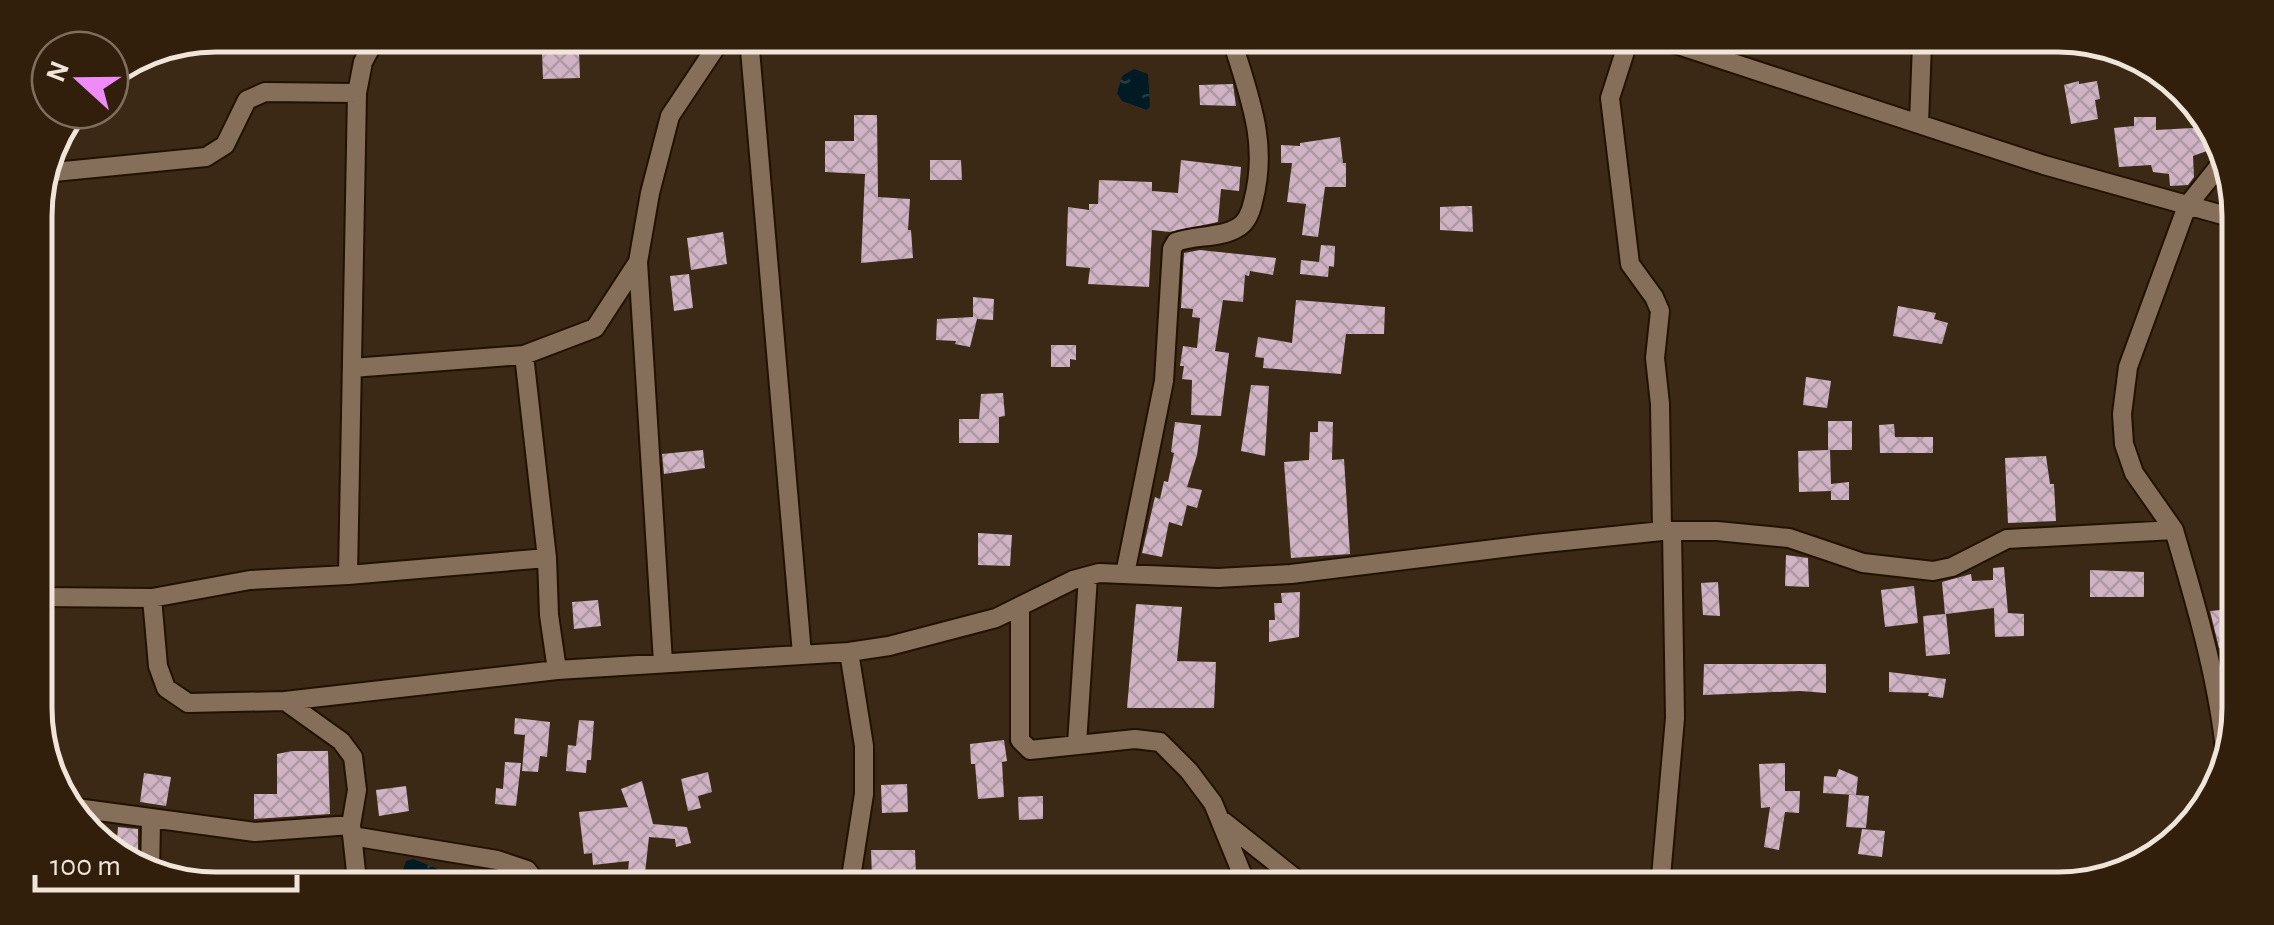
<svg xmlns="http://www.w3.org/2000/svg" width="2274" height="925" font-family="'Alegreya Sans',sans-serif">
	<defs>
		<pattern id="water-ripples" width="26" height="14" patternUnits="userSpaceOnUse" patternTransform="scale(2.5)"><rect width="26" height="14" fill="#001b24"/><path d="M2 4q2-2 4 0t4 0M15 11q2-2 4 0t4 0" fill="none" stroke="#263c43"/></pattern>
		<pattern id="building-cross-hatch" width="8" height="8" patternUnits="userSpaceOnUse" patternTransform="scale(2.5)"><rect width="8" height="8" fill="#d0b3c5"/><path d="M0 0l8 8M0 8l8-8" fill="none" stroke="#ae98a4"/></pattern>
	</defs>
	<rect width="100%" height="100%" fill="#3b2916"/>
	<path fill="url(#water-ripples)" d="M1134,69L1148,74L1150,106L1147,110L1122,101L1117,93L1122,76Z
		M413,859L459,877H465L470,872L476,874L479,882L399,881L406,861Z"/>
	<path fill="url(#building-cross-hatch)" d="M579,51L580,78L543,79L542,53Z
		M2079,81V84L2097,81L2100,99L2095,100L2098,119L2071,124L2064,85Z
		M1233,84L1236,106L1200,105L1199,85Z
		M854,115H877L878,197L910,199L908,230H911L913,258L861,263L865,174L825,172V141H854Z
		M2134,117H2156V130L2210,127L2218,147L2193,156L2194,177L2188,185L2170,186L2169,174L2153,172L2151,165L2119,167L2114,128L2134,126Z
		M1340,137L1343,163H1346V187H1325L1318,237L1302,235L1306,204L1287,202L1292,163H1281V145L1300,146V143Z
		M930,160H961L962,180H930Z
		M1181,160L1241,167L1239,191L1221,189L1218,222L1170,232L1152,230L1149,287L1088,284L1090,268L1066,266L1068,207L1089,210V204H1098L1099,180L1152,182V191L1178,193Z
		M1464,206H1472L1473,232L1440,230V207Z
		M723,232L727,264L691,270L687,238Z
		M1321,245L1335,246L1334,267L1329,266L1328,277L1300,274L1301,260L1319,262Z
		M1200,250L1276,258L1273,275L1250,271L1249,276L1245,275L1243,302L1223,300L1215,351L1229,353L1221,416L1191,415L1192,380L1182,379L1184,366H1180L1183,346L1197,348L1200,318L1192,317L1193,309L1181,308L1184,253Z
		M689,274L693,308L674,311L670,276Z
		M973,297L994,299L993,320L977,319L970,347L955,344L956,341L936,340L937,319L973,317Z
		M1296,300L1385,307L1384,334H1346L1341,374L1263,368L1264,358L1255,357L1258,337L1292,343Z
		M1898,306L1936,313L1934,319L1948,323L1942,344L1893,336Z
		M1051,345H1076V360L1070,359V367H1051Z
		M1806,377L1831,381L1827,408L1803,405Z
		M1251,385L1269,386L1265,456L1241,451Z
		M1003,393L1005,416L999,417V443H959V419H979L981,394Z
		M1318,421L1333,422L1332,460L1344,459L1350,554L1291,558L1284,462L1309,460L1310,432H1318Z
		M1828,421H1852V450H1830L1831,484L1849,482V500H1831V491L1799,492L1798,451L1828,450Z
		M1175,422L1201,425L1197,455L1187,487L1202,490L1197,508L1187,505L1182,526L1169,522L1162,557L1142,553L1155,497L1160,499L1164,481L1168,482L1174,453L1171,452Z
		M1894,424L1895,437H1933V453H1880L1879,425Z
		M703,450L705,468L664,474L662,454Z
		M2046,456L2050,484H2054L2056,521L2008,523L2005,458Z
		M978,533L1012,535L1010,566L978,565Z
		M1786,555L1808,558L1809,587L1785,586Z
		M2004,567L2008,613L2024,614V636L1995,637L1994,608L1946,614L1950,654L1926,656L1923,616L1945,614L1942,582L1971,574L1972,581L1993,580V568Z
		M2090,570L2144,572V597H2090Z
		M1718,582L1720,616L1703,615L1701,583Z
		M1914,586L1918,623L1885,627L1881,590Z
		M1300,592L1299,637L1269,642V620H1275L1274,603H1282L1281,593Z
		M598,600L601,626L574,629L572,602Z
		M1136,604L1182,607L1177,661L1216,662L1214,708H1127Z
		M2231,609V647L2219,648L2210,611Z
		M1704,664H1826V693L1800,691L1703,695Z
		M1889,672L1946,679L1943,698L1928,696L1929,693L1889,692Z
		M515,718L550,722L547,757L540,756L538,772L522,771L525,735L514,734Z
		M579,720L594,721L591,760H587L586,773L566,771L568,745L576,746Z
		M1004,740L1007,761L1002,762L1004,797L978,799L975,764H971L970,744Z
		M292,751H328L330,814L254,819V794H277V754Z
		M505,762L521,763L516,806L495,804L496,788L503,789Z
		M1785,763V791H1800L1799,813L1785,812L1779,850L1764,847L1770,807L1761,808L1759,764Z
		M1839,769L1858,777L1856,795L1869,796L1866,828L1846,827L1849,795H1855L1823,793L1824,776L1836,777Z
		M708,772L712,792L698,796L701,808L688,811L681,779Z
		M144,773L171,777L166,806L140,802Z
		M642,781L653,824L687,827L691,843L676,847L675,839L649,837L644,882L627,880L629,861L593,865L592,853L584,854L579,812L628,807L621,789Z
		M907,784L908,812L882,813L881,785Z
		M406,786L409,811L379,816L376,790Z
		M1043,796V819L1019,820L1018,797Z
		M118,827L138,829V858L116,852Z
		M1862,829L1885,831L1882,857L1858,854Z
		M871,850H915L916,875L872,877Z"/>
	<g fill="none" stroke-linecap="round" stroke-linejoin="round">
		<g stroke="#221101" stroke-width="22">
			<path id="minor" d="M749,38L802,654
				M1628,42L1610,98L1630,264L1654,297L1660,311L1655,358L1660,404L1662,531
				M1672,43L2044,165L2237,219
				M1919,123L1922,44
				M44,173L206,157L225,145L247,100L265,92L357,93
				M638,262L663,662
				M524,355L547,558
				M352,368L524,355L595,328L638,262L650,193L670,116L722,38
				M2174,530L2134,473L2124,444L2122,414L2128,367L2187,206L2224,160
				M1125,574L1164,381L1172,249L1176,242C1195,235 1221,238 1237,228C1247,223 1251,211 1253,202C1269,142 1249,97 1232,40
				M348,575L357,93L363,62L377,36
				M38,597L152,598L250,580L348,575L547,558L549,615L557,670L849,652L889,646L996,618L1073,580L1099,573L1218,578L1291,574L1535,544L1662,531H1717L1789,538L1863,563L1933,571L1952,567L2007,539L2174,530C2197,608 2221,689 2227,771
				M152,598L158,666L166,688L188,703L285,701L557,670
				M1020,606V740L1030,750L1135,739L1160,742L1189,771L1213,803L1247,886
				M849,652L864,746V794L850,884
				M285,701L341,741L353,757L357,790L351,825L357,881
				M1077,744L1088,576
				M69,807L255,832L351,825
				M1223,821L1305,886
				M352,836L497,860L527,870L536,882
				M150,875L151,820
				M1660,888L1675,718L1672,531"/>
		</g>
		<use href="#minor" stroke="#856f5a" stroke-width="18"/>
	</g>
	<path d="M0 0H2274V925H0ZM216 52H2058A164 164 0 0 1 2222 216V708A164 164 0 0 1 2058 872H216A164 164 0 0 1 52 708V216A164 164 0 0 1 216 52Z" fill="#311f0c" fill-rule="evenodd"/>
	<path fill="none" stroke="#f1e5d9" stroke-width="5" d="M216 52H2058A164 164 0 0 1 2222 216V708A164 164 0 0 1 2058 872H216A164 164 0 0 1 52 708V216A164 164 0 0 1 216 52Z"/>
	<g transform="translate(80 80) rotate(291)"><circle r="48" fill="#311f0c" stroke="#7e6e5e" stroke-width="2.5"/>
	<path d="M0-8L18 38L0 25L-18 38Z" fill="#ef8bf7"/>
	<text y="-15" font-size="28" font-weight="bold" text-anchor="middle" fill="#f1e5d9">N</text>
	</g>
	<path d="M35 875v15h262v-15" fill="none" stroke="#f1e5d9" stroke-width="5"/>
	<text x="50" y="875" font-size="30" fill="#f1e5d9" stroke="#311f0c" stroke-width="8" paint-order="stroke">100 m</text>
</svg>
